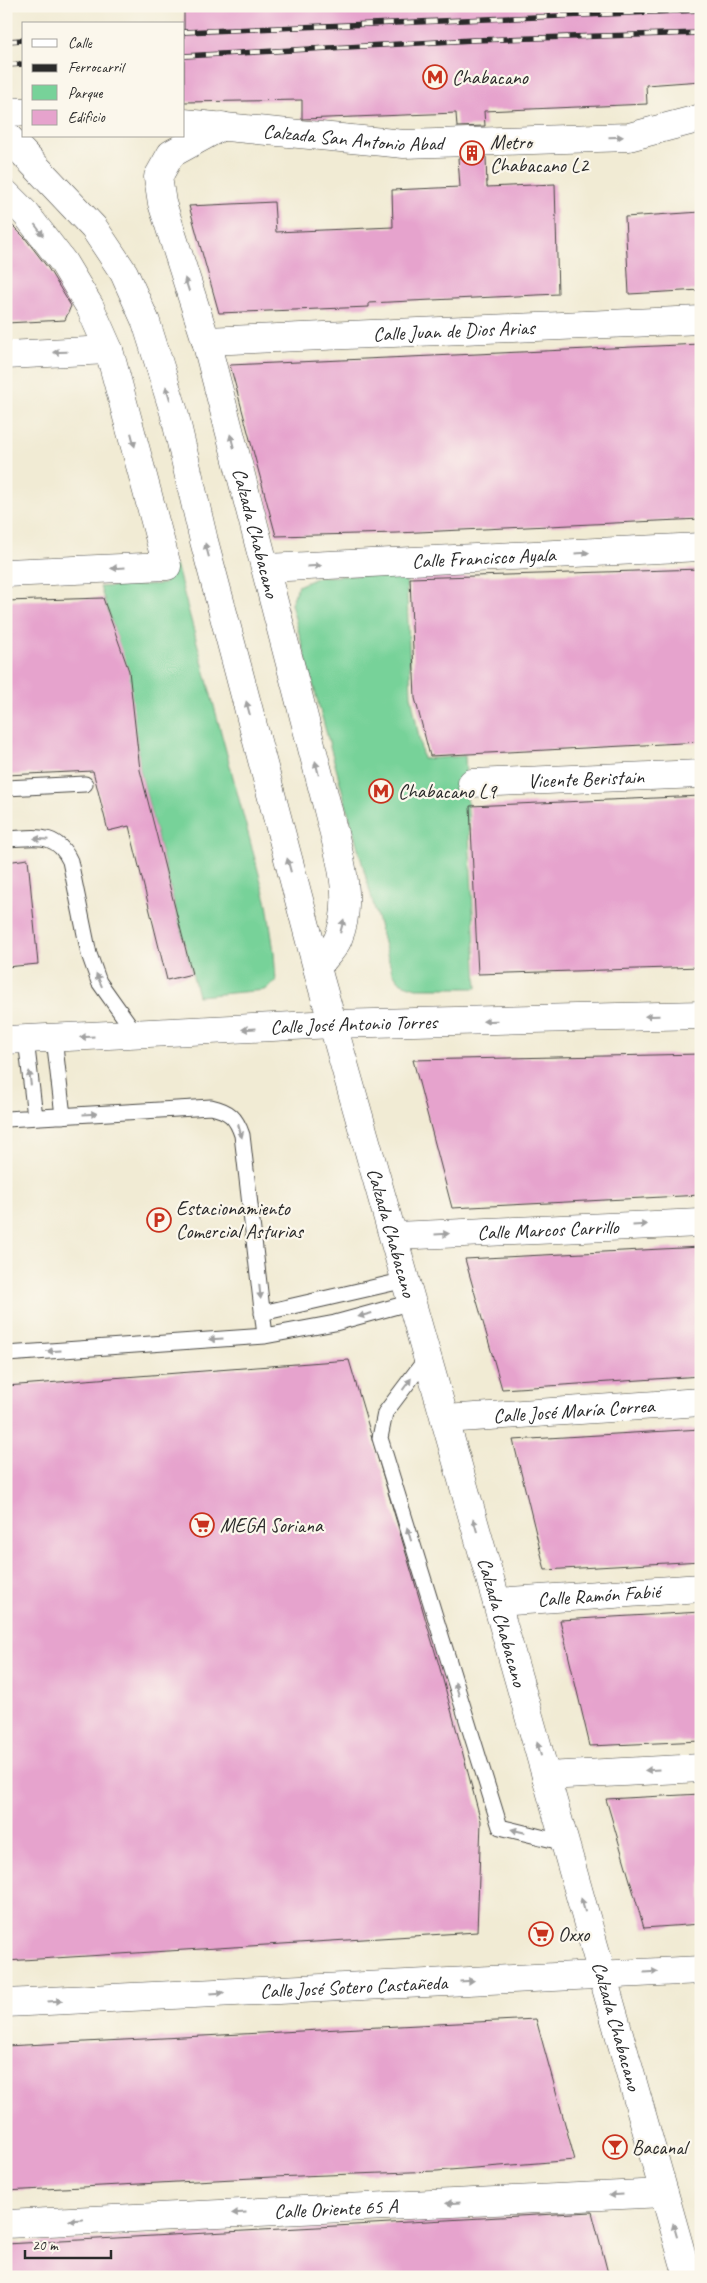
<svg xmlns="http://www.w3.org/2000/svg" width="707" height="2283" font-family="Caveat,sans-serif">
	<rect width="100%" height="100%" fill="#fbf7ec"/>
	<filter id="ink" filterUnits="userSpaceOnUse"><feTurbulence type="fractalNoise" baseFrequency=".02" numOctaves="2"/><feDisplacementMap in="SourceGraphic" scale="10" xChannelSelector="R" yChannelSelector="G"/><feConvolveMatrix kernelMatrix="1 2 1 2 8 2 1 2 1" color-interpolation-filters="sRGB"/></filter>
	<filter id="wash" filterUnits="userSpaceOnUse"><feTurbulence type="fractalNoise" baseFrequency=".0096" numOctaves="4" result="noise"/><feDisplacementMap in="SourceGraphic" scale="20" xChannelSelector="R" yChannelSelector="G"/><feGaussianBlur stdDeviation="1.12" result="paint"/><feColorMatrix in="noise" values="0 0 0 0 0 0 0 0 0 0 0 0 0 0 0 0 0 1.4 0 .05"/><feComposite in="paint" operator="in"/></filter>
	<g filter="url(#wash)">
		<rect width="100%" height="100%" fill="#f1ebd4"/>
		<path fill="#77d299" stroke="#517e62" d="M176,564L267,904L274,952L276,982L265,990L198,996L140,770L128,671L100,587L164,584Z
			M406,573L411,695L423,759L465,756L477,988H416L401,983L392,972L291,604L298,586L318,577Z"/>
		<g id="blocks">
			<path fill="#e6a3cd" d="M184,6H701V81L646,85L647,104L484,111L485,126L457,127L456,113L302,119V100L184,102Z
				M486,157L487,187L555,184L558,294L369,303V307L219,313L189,206L274,202L276,232L393,227L392,190L460,187L458,158Z
				M701,212V290L629,294L625,217Z
				M6,219L25,238L48,268L71,306L65,320L6,323Z
				M701,344V519L397,533L276,536L230,365Z
				M701,569V742L430,756L415,698L410,578Z
				M103,598L129,671L140,770L192,974L167,980L129,826L108,831L93,771L6,775V601Z
				M701,796V967L478,974L470,806Z
				M28,859L38,964L6,967V862Z
				M701,1054V1195L452,1208L413,1060Z
				M701,1247V1376L502,1389L465,1259Z
				M349,1360L439,1665L481,1821L477,1932L6,1961V1386Z
				M701,1429V1561L545,1570L513,1440Z
				M701,1612V1741L590,1746L560,1620Z
				M701,1794V1924L644,1928L606,1799Z
				M536,2019L575,2160L437,2171L272,2177L6,2191V2046Z
				M592,2212L609,2277H6V2244Z"/>
		</g>
	</g>
	<g filter="url(#ink)">
		<use href="#blocks" fill-opacity="0" stroke="#494844" stroke-width="1"/>
		<g fill="none" stroke-linecap="round" stroke-linejoin="round">
			<g stroke="#494844" stroke-width="17">
				<path id="service" d="M6,788L85,784
					M6,839C35,838 56,831 70,861L89,954L99,982L136,1034
					M54,1038L63,1116
					M26,1039L35,1117
					M6,1119L211,1107C229,1111 236,1117 242,1135L265,1336
					M262,1313L406,1280
					M6,1354L265,1336L335,1323L412,1302
					M428,1356L385,1413L380,1438L500,1827L565,1843"/>
			</g>
			<g stroke="#494844" stroke-width="29">
				<g id="minor">
					<path id="s1" d="M222,126L171,154L158,177L162,203L206,341L326,802C336,845 356,897 338,939C334,949 323,959 317,967"/>
					<path d="M6,194L26,214L63,262L90,307L109,350L167,566L6,573"/>
					<path id="s2" d="M206,341L701,320"/>
					<path d="M6,355L109,350"/>
					<path id="s3" d="M266,568L701,547"/>
					<path id="s4" d="M472,783L701,774"/>
					<path id="s5" d="M394,1236L701,1223"/>
					<path id="s6" d="M445,1419L701,1402"/>
					<path id="s7" d="M497,1602L701,1588"/>
					<path d="M546,1776L701,1768"/>
					<path id="s8" d="M6,2224L664,2193"/>
				</g>
			</g>
			<g stroke="#494844" stroke-width="29">
				<g id="tertiary">
					<path id="s9" d="M6,1040L333,1024L701,1015"/>
					<path id="s10" d="M6,2003L701,1970"/>
				</g>
			</g>
			<g stroke="#494844" stroke-width="29">
				<g id="primary">
					<path id="s11" d="M6,135L94,228L124,273L146,322L174,412L204,541L320,979L688,2277"/>
				</g>
			</g>
			<g stroke="#494844" stroke-width="29">
				<g id="trunk">
					<path d="M6,111L24,112"/>
					<path id="s12" d="M184,123L404,144L629,137L701,118"/>
				</g>
			</g>
			<use href="#service" stroke="#fff" stroke-width="15"/>
			<use href="#minor" stroke="#fff" stroke-width="28"/>
			<use href="#tertiary" stroke="#fff" stroke-width="28"/>
			<use href="#primary" stroke="#fff" stroke-width="28"/>
			<use href="#trunk" stroke="#fff" stroke-width="28"/>
			<g stroke="#2b2b2b" stroke-width="5.5">
				<path id="rail" d="M184,32L701,10
					M6,41L24,40
					M184,56L473,40L701,33
					M6,65L24,64"/>
			</g>
			<use href="#rail" stroke="#fbf7ec" stroke-width="4" stroke-dasharray="11" stroke-linecap="butt"/>
		</g>
		<defs><path id="oneway-solid" d="M-6-.8H1V-3.2L6.5 0L1 3.2V.8H-6Z" transform="scale(1.25)"/></defs>
		<g fill="#a0a0a0">
			<use href="#oneway-solid" transform="translate(616 137) rotate(-2)"/>
			<use href="#oneway-solid" transform="translate(39 230) rotate(53)"/>
			<use href="#oneway-solid" transform="translate(187 285) rotate(-108)"/>
			<use href="#oneway-solid" transform="translate(60 352) rotate(178)"/>
			<use href="#oneway-solid" transform="translate(168 393) rotate(-107)"/>
			<use href="#oneway-solid" transform="translate(133 440) rotate(75)"/>
			<use href="#oneway-solid" transform="translate(232 441) rotate(-105)"/>
			<use href="#oneway-solid" transform="translate(207 550) rotate(-105)"/>
			<use href="#oneway-solid" transform="translate(582 553) rotate(-3)"/>
			<use href="#oneway-solid" transform="translate(314 566) rotate(-3)"/>
			<use href="#oneway-solid" transform="translate(118 568) rotate(177)"/>
			<use href="#oneway-solid" transform="translate(248 708) rotate(-105)"/>
			<use href="#oneway-solid" transform="translate(317 768) rotate(-104)"/>
			<use href="#oneway-solid" transform="translate(41 839) rotate(-175)"/>
			<use href="#oneway-solid" transform="translate(289 865) rotate(-105)"/>
			<use href="#oneway-solid" transform="translate(342 926) rotate(-75)"/>
			<use href="#oneway-solid" transform="translate(99 980) rotate(-114)"/>
			<use href="#oneway-solid" transform="translate(652 1016) rotate(178)"/>
			<use href="#oneway-solid" transform="translate(490 1021) rotate(178)"/>
			<use href="#oneway-solid" transform="translate(249 1029) rotate(177)"/>
			<use href="#oneway-solid" transform="translate(87 1037) rotate(177)"/>
			<use href="#oneway-solid" transform="translate(30 1078) rotate(-97)"/>
			<use href="#oneway-solid" transform="translate(90 1114) rotate(-3)"/>
			<use href="#oneway-solid" transform="translate(240 1131) rotate(74)"/>
			<use href="#oneway-solid" transform="translate(640 1225) rotate(-3)"/>
			<use href="#oneway-solid" transform="translate(442 1234) rotate(-3)"/>
			<use href="#oneway-solid" transform="translate(260 1292) rotate(84)"/>
			<use href="#oneway-solid" transform="translate(365 1315) rotate(165)"/>
			<use href="#oneway-solid" transform="translate(216 1339) rotate(176)"/>
			<use href="#oneway-solid" transform="translate(54 1351) rotate(176)"/>
			<use href="#oneway-solid" transform="translate(407 1384) rotate(-54)"/>
			<use href="#oneway-solid" transform="translate(475 1525) rotate(-106)"/>
			<use href="#oneway-solid" transform="translate(409 1534) rotate(-107)"/>
			<use href="#oneway-solid" transform="translate(457 1689) rotate(-107)"/>
			<use href="#oneway-solid" transform="translate(539 1749) rotate(-106)"/>
			<use href="#oneway-solid" transform="translate(652 1770) rotate(177)"/>
			<use href="#oneway-solid" transform="translate(518 1831) rotate(-166)"/>
			<use href="#oneway-solid" transform="translate(583 1905) rotate(-106)"/>
			<use href="#oneway-solid" transform="translate(651 1972) rotate(-3)"/>
			<use href="#oneway-solid" transform="translate(467 1981) rotate(-3)"/>
			<use href="#oneway-solid" transform="translate(217 1993) rotate(-3)"/>
			<use href="#oneway-solid" transform="translate(55 2001) rotate(-3)"/>
			<use href="#oneway-solid" transform="translate(616 2195) rotate(177)"/>
			<use href="#oneway-solid" transform="translate(453 2203) rotate(177)"/>
			<use href="#oneway-solid" transform="translate(239 2213) rotate(177)"/>
			<use href="#oneway-solid" transform="translate(76 2220) rotate(177)"/>
			<use href="#oneway-solid" transform="translate(675 2230) rotate(-106)"/>
		</g>
	</g>
	<defs>
		<g id="metro-ring" transform="scale(1.25)"><circle r="9.5" fill="#fbf7ec" stroke="#c8321e" stroke-width="1.5"/><path d="M-5.5 5V-5H-3L0 0L3-5H5.5V5H3V-.5L0 4L-3-.5V5Z" fill="#c8321e"/></g>
		<g id="building-ring" transform="scale(1.25)"><circle r="9.5" fill="#fbf7ec" stroke="#c8321e" stroke-width="1.5"/><path d="M-4-6H4V6H1V3H-1V6H-4ZM-2.5-4.3h1.7v1.8h-1.7ZM.8-4.3h1.7v1.8H.8ZM-2.5-1h1.7V.8h-1.7ZM.8-1h1.7V.8H.8Z" fill="#c8321e"/></g>
		<g id="parking-ring" transform="scale(1.25)"><circle r="9.5" fill="#fbf7ec" stroke="#c8321e" stroke-width="1.5"/><path d="M-3.5-5.5H1a3.5 3.5 0 0 1 0 7H-1V5.5H-3.5ZM-1-3.4V-.6H.8a1.4 1.4 0 0 0 0-2.8Z" fill="#c8321e"/></g>
		<g id="supermarket-ring" transform="scale(1.25)"><circle r="9.5" fill="#fbf7ec" stroke="#c8321e" stroke-width="1.5"/><path d="M-6-5.5h2.5l.6 2H6L4.5 2H-2.5L-4.4-4H-6ZM-1.5 3.2a1.3 1.3 0 1 0 .1 0ZM3 3.2a1.3 1.3 0 1 0 .1 0Z" fill="#c8321e"/></g>
		<g id="bar-ring" transform="scale(1.25)"><circle r="9.5" fill="#fbf7ec" stroke="#c8321e" stroke-width="1.5"/><path d="M-6-5H6L.8 .8V4.5H3.5V6h-7V4.5H-.8V.8Z" fill="#c8321e"/></g>
	</defs>
	<g fill-rule="evenodd">
		<use href="#metro-ring" x="435" y="77"/>
		<use href="#building-ring" x="472" y="153"/>
		<use href="#metro-ring" x="381" y="791"/>
		<use href="#parking-ring" x="159" y="1220"/>
		<use href="#supermarket-ring" x="202" y="1525"/>
		<use href="#supermarket-ring" x="541" y="1934"/>
		<use href="#bar-ring" x="615" y="2147"/>
	</g>
	<g text-anchor="middle" stroke-width="4.5" stroke-linejoin="round" paint-order="stroke">
		<g font-size="20" fill="#2b2b2b" stroke="#fbf7ec" text-anchor="start">
			<text x="452" y="84">Chabacano</text>
			<text x="490" y="149">Metro<tspan x="490" dy="23">Chabacano L2</tspan></text>
			<text x="398" y="798">Chabacano L9</text>
			<text x="176" y="1215">Estacionamiento<tspan x="176" dy="23">Comercial Asturias</tspan></text>
			<text x="220" y="1532">MEGA Soriana</text>
			<text x="558" y="1941">Oxxo</text>
			<text x="632" y="2154">Bacanal</text>
		</g>
		<g font-size="20" fill="#2b2b2b" stroke="#fbf7ec">
			<text dy="7" stroke="none"><textPath href="#s12" startOffset="170">Calzada San Antonio Abad</textPath></text>
			<text dy="7" stroke="none"><textPath href="#s2" startOffset="248">Calle Juan de Dios Arias</textPath></text>
			<text dy="7" stroke="none"><textPath href="#s1" startOffset="454">Calzada Chabacano</textPath></text>
			<text dy="7" stroke="none"><textPath href="#s3" startOffset="218">Calle Francisco Ayala</textPath></text>
			<text dy="7" stroke="none"><textPath href="#s4" startOffset="114">Vicente Beristain</textPath></text>
			<text dy="7" stroke="none"><textPath href="#s9" startOffset="348">Calle José Antonio Torres</textPath></text>
			<text dy="7" stroke="none"><textPath href="#s5" startOffset="154">Calle Marcos Carrillo</textPath></text>
			<text dy="7" stroke="none"><textPath href="#s11" startOffset="1179">Calzada Chabacano</textPath></text>
			<text dy="7" stroke="none"><textPath href="#s6" startOffset="129">Calle José María Correa</textPath></text>
			<text dy="7" stroke="none"><textPath href="#s7" startOffset="102">Calle Ramón Fabié</textPath></text>
			<text dy="7" stroke="none"><textPath href="#s11" startOffset="1584">Calzada Chabacano</textPath></text>
			<text dy="7" stroke="none"><textPath href="#s10" startOffset="348">Calle José Sotero Castañeda</textPath></text>
			<text dy="7" stroke="none"><textPath href="#s11" startOffset="2004">Calzada Chabacano</textPath></text>
			<text dy="7" stroke="none"><textPath href="#s8" startOffset="330">Calle Oriente 65 A</textPath></text>
		</g>
	</g>
	<rect width="707" height="2283" fill="none" stroke="#fbf7ec" stroke-width="25"/>
	<rect x="22" y="22" width="162" height="115" fill="#fbf7ec" stroke="#a8a59f"/>
	<rect x="32" y="39" width="25" height="8" fill="#ffffff" stroke="#a8a59f"/>
	<text x="68" y="48" font-size="15" fill="#2b2b2b">Calle</text>
	<rect x="32" y="64" width="25" height="8" fill="#2b2b2b" stroke="#a8a59f"/>
	<text x="68" y="72" font-size="15" fill="#2b2b2b">Ferrocarril</text>
	<rect x="32" y="85" width="25" height="15" fill="#77d299" stroke="#a8a59f"/>
	<text x="68" y="98" font-size="15" fill="#2b2b2b">Parque</text>
	<rect x="32" y="110" width="25" height="15" fill="#e6a3cd" stroke="#a8a59f"/>
	<text x="68" y="122" font-size="15" fill="#2b2b2b">Edificio</text>
	<path d="M25 2250v8h86v-8" fill="none" stroke="#2b2b2b" stroke-width="2.5"/>
	<text x="32" y="2250" font-size="15" fill="#2b2b2b" stroke="#fbf7ec" stroke-width="4" paint-order="stroke">20 m</text>
</svg>
